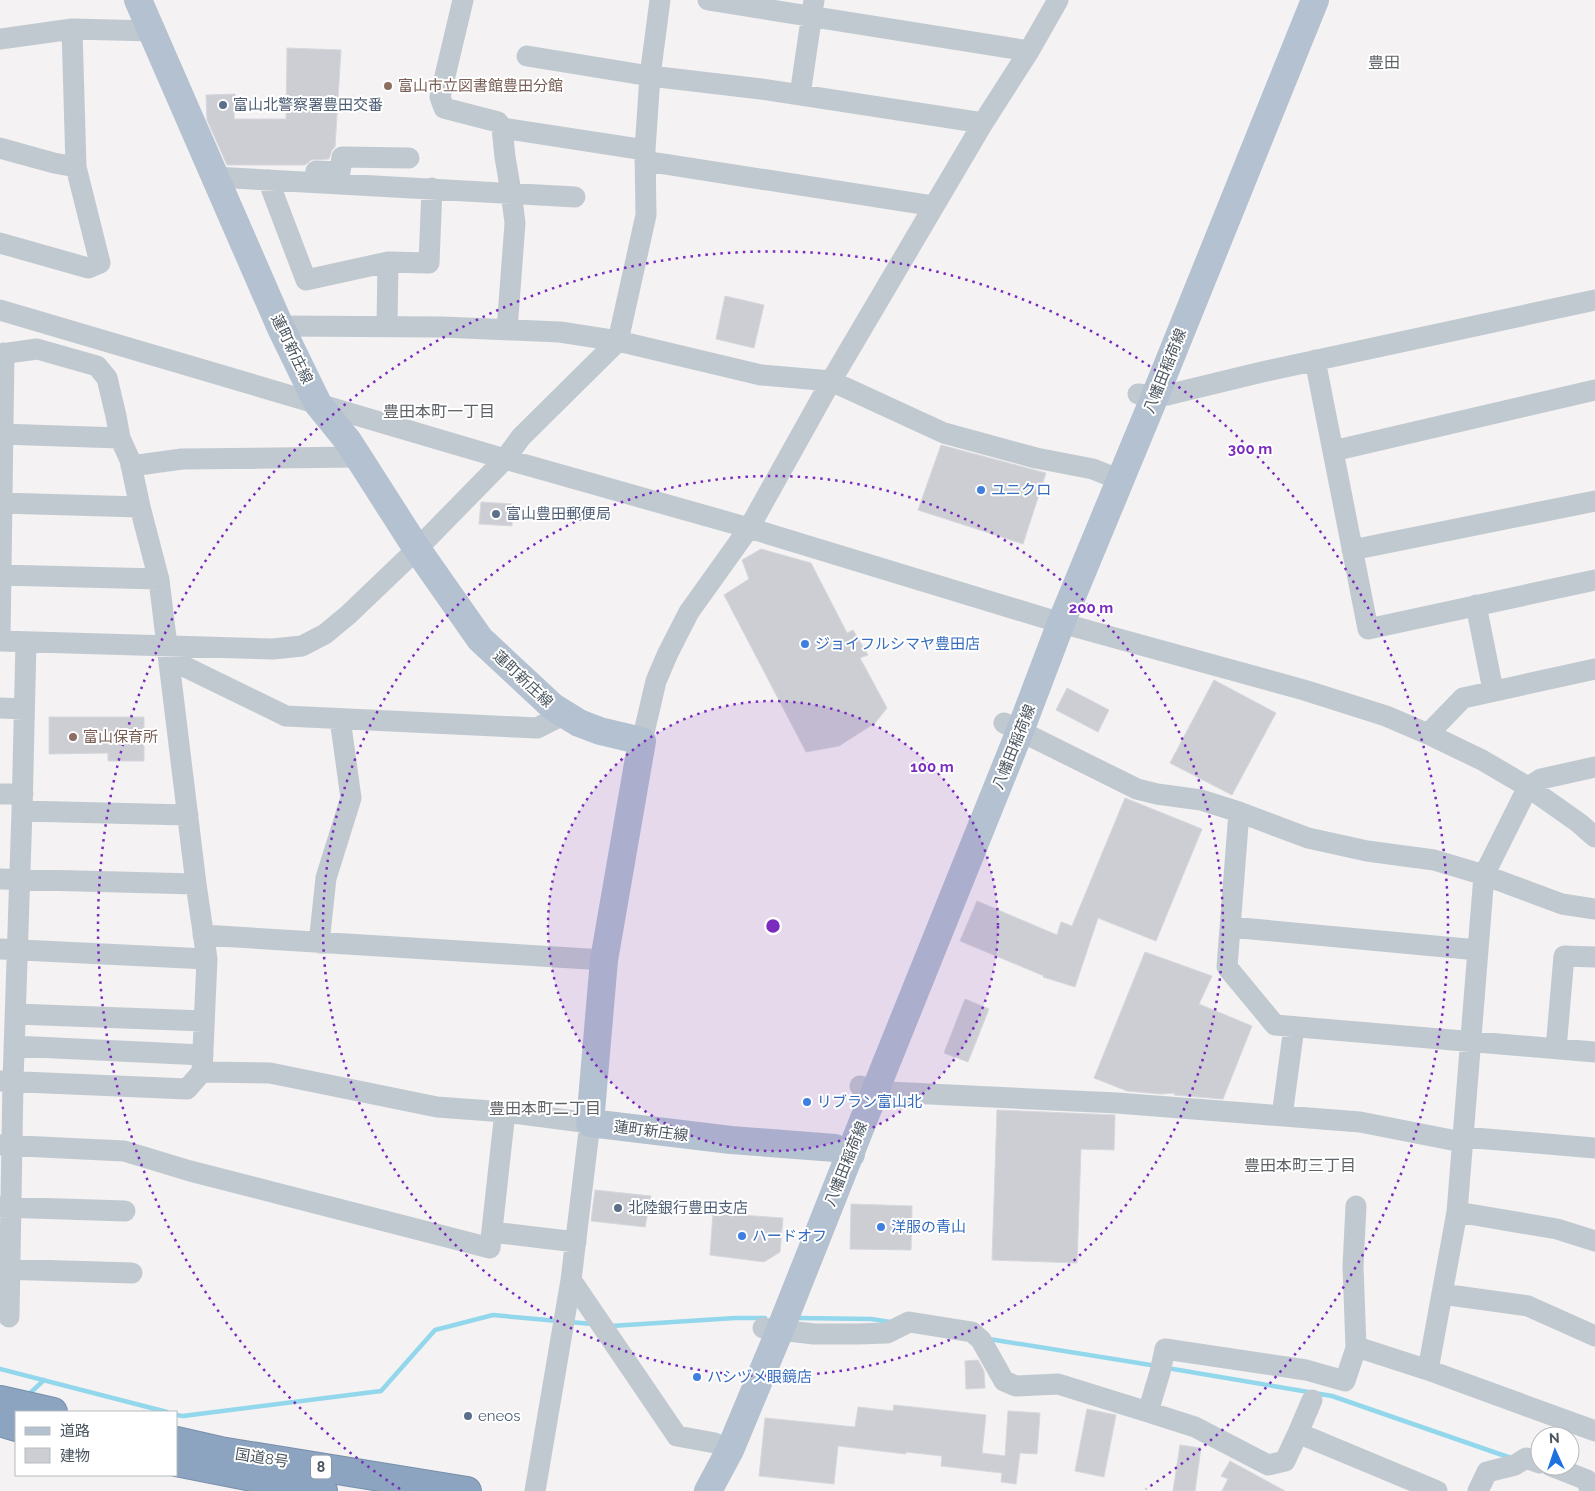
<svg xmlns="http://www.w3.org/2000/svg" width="1595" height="1491" font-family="Raleway,'Noto Sans JP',sans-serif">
	<rect width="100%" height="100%" fill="#f4f2f2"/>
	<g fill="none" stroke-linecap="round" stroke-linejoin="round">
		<path stroke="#92d7eb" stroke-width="4.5" d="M796,1318L871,1319L890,1322
			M569,1322L593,1324
			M611,1326L735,1318H765
			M989,1339L1157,1366
			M1167,1368L1332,1396L1511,1458
			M0,1369L167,1412
			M27,1396L44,1380
			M176,1415L183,1416L381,1391L435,1330L493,1315L558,1321"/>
	</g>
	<path fill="#ccced4" stroke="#d6d8dd" d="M287,48L341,50L335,147L332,150L329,159L311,160L305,165H227L207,120L206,95L235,94L234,119H286Z
		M725,296L764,305L754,348L716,339Z
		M941,445L1046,473L1023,544L918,510Z
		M481,502L513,504L512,526L479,524Z
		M761,549L811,563L847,633L853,630L868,655L860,658L887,708L875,723L839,746L806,752L724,595L749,579L742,560Z
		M1214,680L1276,713L1232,795L1170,763Z
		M1067,688L1109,710L1098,732L1056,710Z
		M49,717H144V761H108V753L49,754Z
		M1125,798L1202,829L1156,941L1098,918L1075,987L1043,977L1044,976L960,941L977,901L1057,935L1061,922L1072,926Z
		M1145,952L1212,976L1199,1004L1252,1026L1223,1099L1174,1095L1175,1093L1160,1094L1127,1091L1094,1078Z
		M965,999L989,1009L968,1062L944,1053Z
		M997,1110L1115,1115L1114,1150L1081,1149L1077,1263L992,1260Z
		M595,1190L651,1196L645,1227L591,1221Z
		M851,1204L912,1206L911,1250L850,1249Z
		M713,1213L783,1218L780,1252L764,1262L710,1255Z
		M978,1360L984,1371L985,1388L966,1389L965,1361Z
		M894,1405L986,1415L982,1453L1005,1456L1008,1411L1040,1413L1037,1454L1020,1453L1016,1484L1001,1482L1002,1473L941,1466L942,1456L906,1452V1454L838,1446L834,1484L759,1476L765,1418L855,1427L858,1407L893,1411Z
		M1087,1409L1116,1415L1104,1477L1075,1471Z
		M1180,1445L1201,1448L1195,1491H1173Z
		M1230,1461L1265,1480L1285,1491H1222L1228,1479L1221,1476Z"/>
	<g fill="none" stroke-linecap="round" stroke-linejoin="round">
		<g stroke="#778fab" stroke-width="30">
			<path id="highway" d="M0,1400L53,1412
				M0,1422L16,1427
				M176,1441L220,1451L467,1491
				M176,1462L323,1491"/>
		</g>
		<path stroke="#c1c9d0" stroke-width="21" d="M463,0L440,97L444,108L498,122L502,128L505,157L511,192L515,223L507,330
			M708,0L1029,51
			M72,29L76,167
			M0,39L72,29L153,31
			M527,56L650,76L761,89L983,123
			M800,95L814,0
			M502,128L645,150
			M0,148L54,163L76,167L100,263L88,268L0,243
			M645,161L934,206
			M316,171L340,172L342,157L409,158
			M214,177L575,197
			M268,180L306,280L388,262L429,263L432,188
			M0,310L505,459L749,528L1061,623L1304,690L1386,716L1428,734L1482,760L1528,787L1579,823L1595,837
			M280,326L442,327L560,332L618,341L761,375L831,381L944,433L1036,458L1093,469L1120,480
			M387,326L388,262
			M4,353L0,641L273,649L302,646L325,634L348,615L417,549L505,459L521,437L618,341L646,215L645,150L650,76L660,0
			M0,354L37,349L97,366L107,378L116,416L120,438L130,460L140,507L159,580L196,884L207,959L202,1072L187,1089L0,1081
			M1315,360L1368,629L1595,580
			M1138,394L1155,396L1167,395L1262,372L1595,300
			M0,434L120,438
			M1333,451L1595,390
			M131,466L182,459L358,457
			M0,503L140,507
			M1352,550L1595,501
			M0,575L159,579
			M1476,605L1493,690
			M169,659L286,716L537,728L565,714
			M0,708L24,709
			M1004,723L1137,789L1157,794L1201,800L1239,812L1308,838L1367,851L1434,860L1484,875L1562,904L1595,909
			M1428,734L1463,698L1595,669
			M642,741L656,681L668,653L689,612L749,528L831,381L983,123L1029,51L1058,0
			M1595,767L1541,779L1528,787L1484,875L1457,1212L1428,1370L1595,1431
			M0,794H23
			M22,811L188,815
			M1239,812L1227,967L1275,1025L1595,1052
			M0,879L196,884
			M1230,927L1478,950
			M203,935L604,960
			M319,943L326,878L351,798L340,719
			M0,949L207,959
			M16,1014L204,1021
			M14,1046L203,1055
			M1556,1049L1564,956L1595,957
			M202,1072L270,1073L437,1107L505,1112L590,1123L571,1280L535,1491
			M860,1086L875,1091L888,1092L1117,1103L1360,1122L1462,1142
			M1282,1116L1294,1027
			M1463,1137L1595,1148
			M0,1145L124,1151L190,1171L490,1248L505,1112
			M0,1207L125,1211
			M1457,1212L1557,1229L1595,1241
			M492,1232L576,1242
			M0,1269L132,1273
			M571,1280L677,1436L715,1443
			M1442,1294L1528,1306L1595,1336
			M9,1317L13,1081L22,811L26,642
			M763,1328L814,1334H858L887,1333L909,1322L972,1332L981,1340L1004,1381L1016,1386L1058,1384L1148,1412L1195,1427L1268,1465L1285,1461L1298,1433L1437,1491
			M1356,1348L1353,1266L1356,1206
			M1148,1412L1160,1372L1165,1349L1306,1370L1345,1381L1356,1348H1360L1428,1370
			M1298,1433L1312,1400
			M1551,1466L1587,1480L1590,1491
			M1478,1491L1487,1472L1515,1465L1526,1458L1540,1463"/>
		<path stroke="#b3c1d0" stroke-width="28" d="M138,0L280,326L318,404L348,441L417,549L480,639L553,707L579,723L600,731L642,741L604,960L590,1123L731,1140L835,1148L851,1154
			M708,1491L730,1450L780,1330L875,1091L1020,731L1061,623L1155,396L1315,0"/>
		<use href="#highway" stroke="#8ca4bf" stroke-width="28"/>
	</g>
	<circle cx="773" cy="926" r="225" fill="#7b2cbf" fill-opacity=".12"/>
	<g fill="none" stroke="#7b2cbf" stroke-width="2.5" stroke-dasharray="2.5 5">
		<circle cx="773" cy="926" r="225"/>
		<circle cx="773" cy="926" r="450"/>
		<path d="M400 1489A675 675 0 1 1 1146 1489"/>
	</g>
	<g fill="#8d6e63" stroke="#fff" stroke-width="2">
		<circle cx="388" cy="86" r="5"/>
		<circle cx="73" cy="737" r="5"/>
	</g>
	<g fill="#5c6f8a" stroke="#fff" stroke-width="2">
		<circle cx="223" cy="105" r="5"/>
		<circle cx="496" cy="514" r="5"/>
		<circle cx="618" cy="1208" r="5"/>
		<circle cx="468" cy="1416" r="5"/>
	</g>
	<g fill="#3f7fe0" stroke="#fff" stroke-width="2">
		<circle cx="981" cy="490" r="5"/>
		<circle cx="805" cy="644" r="5"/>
		<circle cx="807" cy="1102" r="5"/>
		<circle cx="881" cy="1227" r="5"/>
		<circle cx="742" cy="1236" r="5"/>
		<circle cx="697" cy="1377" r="5"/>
	</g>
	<g text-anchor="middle" stroke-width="4" stroke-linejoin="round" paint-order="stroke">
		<rect fill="#fff" stroke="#80888f" stroke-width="1" x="311" y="1455.5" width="20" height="23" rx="4"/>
		<g font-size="14" font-weight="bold" fill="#4a555f">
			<text x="321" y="1472">8</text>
		</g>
		<g font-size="15" fill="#785e54" stroke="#fff" text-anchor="start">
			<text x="398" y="91">富山市立図書館豊田分館</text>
			<text x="83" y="742">富山保育所</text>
		</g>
		<g font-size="15" fill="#4e5e75" stroke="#fff" text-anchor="start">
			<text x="233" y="110">富山北警察署豊田交番</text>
			<text x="506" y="519">富山豊田郵便局</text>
			<text x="628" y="1213">北陸銀行豊田支店</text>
			<text x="478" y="1421">eneos</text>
		</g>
		<g font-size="15" fill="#4a555f" stroke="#fff">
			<text transform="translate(292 349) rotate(64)" y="5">蓮町新庄線</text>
			<text transform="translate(1165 371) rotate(-68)" y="5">八幡田稲荷線</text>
			<text transform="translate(523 679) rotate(43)" y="5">蓮町新庄線</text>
			<text transform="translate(1014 747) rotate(-68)" y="5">八幡田稲荷線</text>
			<text transform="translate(651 1131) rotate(7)" y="5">蓮町新庄線</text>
			<text transform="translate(846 1164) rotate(-68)" y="5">八幡田稲荷線</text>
			<text transform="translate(262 1458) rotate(9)" y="5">国道8号</text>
		</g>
		<g font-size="15" fill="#366cbe" stroke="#fff" text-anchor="start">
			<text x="991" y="495">ユニクロ</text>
			<text x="815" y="649">ジョイフルシマヤ豊田店</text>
			<text x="817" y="1107">リブラン富山北</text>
			<text x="891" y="1232">洋服の青山</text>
			<text x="752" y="1241">ハードオフ</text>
			<text x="707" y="1382">ハシヅメ眼鏡店</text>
		</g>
		<g font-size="16" fill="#5f6267" stroke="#fff">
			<text x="1384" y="68">豊田</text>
			<text x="439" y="417">豊田本町一丁目</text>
			<text x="545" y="1114">豊田本町二丁目</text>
			<text x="1300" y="1171">豊田本町三丁目</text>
		</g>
	</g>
	<circle cx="773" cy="926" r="8" fill="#7b2cbf" stroke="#fff" stroke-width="2.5"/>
	<g font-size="15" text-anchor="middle" font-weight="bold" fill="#7b2cbf" stroke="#fff" stroke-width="4" stroke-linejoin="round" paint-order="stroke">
		<text x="1250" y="454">300 m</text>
		<text x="1091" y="613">200 m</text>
		<text x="932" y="772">100 m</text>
	</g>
	<rect x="15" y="1411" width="162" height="65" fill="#ffffff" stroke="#b7bbbf"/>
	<rect x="25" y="1427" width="25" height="8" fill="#b3c1d0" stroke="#b7bbbf"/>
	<text x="60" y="1436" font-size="15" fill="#4a555f">道路</text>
	<rect x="25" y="1448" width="25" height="15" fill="#ccced4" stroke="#b7bbbf"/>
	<text x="60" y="1461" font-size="15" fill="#4a555f">建物</text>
	<g transform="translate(1555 1451) rotate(357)"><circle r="24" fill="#ffffff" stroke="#b7bbbf"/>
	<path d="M0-4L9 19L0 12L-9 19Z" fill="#1f71e1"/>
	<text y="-8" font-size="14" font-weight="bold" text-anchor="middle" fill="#4a555f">N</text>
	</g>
</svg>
